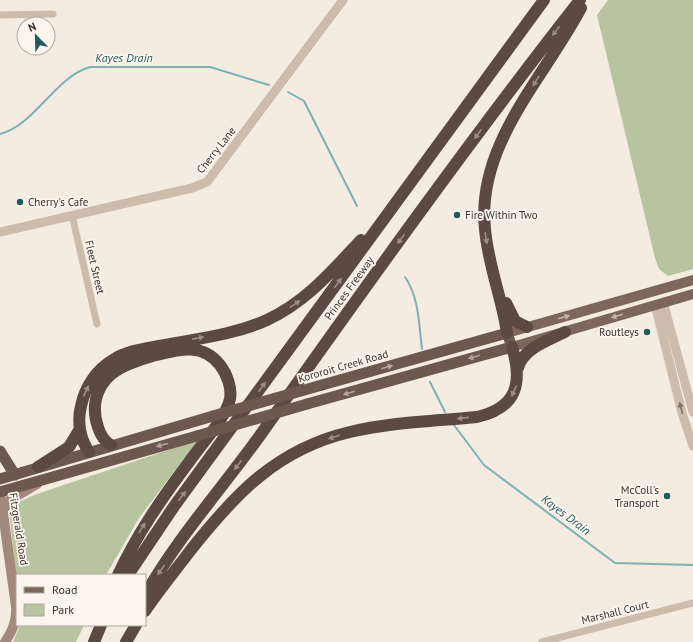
<svg xmlns="http://www.w3.org/2000/svg" width="693" height="642" font-family="'PT Sans',sans-serif">
	<rect width="100%" height="100%" fill="#f4ebe1"/>
	<path fill="#b8c4a0" d="M608,0H693V269L668,276L659,269L655,258L597,15Z
		M198,440L139,518L106,575H17V581L9,511L15,504L34,495Z
		M20,625H84L76,642H13Z"/>
	<g fill="none" stroke-linecap="round" stroke-linejoin="round">
		<path stroke="#7fb0b2" stroke-width="2" d="M288,92L304,101L357,206
			M0,134C35,125 55,77 90,67H210L269,85
			M405,277C419,297 419,325 422,349
			M430,382L445,412
			M454,425L484,465L615,563L693,565"/>
		<path stroke="#cdbbac" stroke-width="7" d="M0,15L53,14
			M72,215L97,324
			M542,642L693,603"/>
		<path stroke="#cdbbac" stroke-width="9" d="M0,232L192,188L207,182L343,0
			M663,302L693,412
			M655,305L682,413L693,446"/>
		<path stroke="#a18a7d" stroke-width="10" d="M0,492L16,606C17,620 13,630 5,642
			M3,510L10,500L37,484"/>
		<path stroke="#7d675c" stroke-width="10" d="M507,333L693,280
			M512,347L693,294"/>
		<path stroke="#6c584f" stroke-width="11" d="M307,404L512,347L507,333L322,385
			M0,451L15,475
			M0,479L213,416
			M0,492L197,436"/>
		<path stroke="#5c4a42" stroke-width="12" d="M506,303L515,321L527,327
			M507,333C502,298 488,265 485,229C476,145 544,78 581,8
			M518,368C522,349 549,340 565,332
			M111,445C99,439 94,418 95,405C99,371 129,363 156,355C180,349 203,343 220,365C227,374 232,388 230,399C226,418 200,446 189,462C162,498 137,534 118,575
			M89,452C80,439 77,422 81,406C85,387 96,370 113,360C126,351 143,349 159,346C195,339 234,335 267,320C306,302 332,271 361,240
			M38,467L69,447L80,429
			M128,575L175,505L544,0
			M145,595C179,535 227,483 266,427C368,283 471,139 580,0
			M145,611C159,590 175,571 190,551C235,494 277,449 350,432C391,422 435,421 477,417C517,408 523,383 512,347
			M94,642L101,625
			M126,642L136,625"/>
		<path stroke="#6c584f" stroke-width="11" d="M213,416L322,385
			M197,436L307,404"/>
	</g>
	<defs><path id="oneway-solid" d="M-6-.8H1V-3.2L6.5 0L1 3.2V.8H-6Z"/></defs>
	<g fill="#9c8e87">
		<use href="#oneway-solid" transform="translate(556 31) rotate(128)"/>
		<use href="#oneway-solid" transform="translate(536 81) rotate(122)"/>
		<use href="#oneway-solid" transform="translate(478 134) rotate(126)"/>
		<use href="#oneway-solid" transform="translate(486 238) rotate(81)"/>
		<use href="#oneway-solid" transform="translate(401 239) rotate(126)"/>
		<use href="#oneway-solid" transform="translate(338 283) rotate(-54)"/>
		<use href="#oneway-solid" transform="translate(295 304) rotate(-34)"/>
		<use href="#oneway-solid" transform="translate(198 338) rotate(-11)"/>
		<use href="#oneway-solid" transform="translate(262 387) rotate(-54)"/>
		<use href="#oneway-solid" transform="translate(86 391) rotate(-65)"/>
		<use href="#oneway-solid" transform="translate(514 391) rotate(114)"/>
		<use href="#oneway-solid" transform="translate(463 418) rotate(174)"/>
		<use href="#oneway-solid" transform="translate(334 437) rotate(163)"/>
		<use href="#oneway-solid" transform="translate(238 465) rotate(127)"/>
		<use href="#oneway-solid" transform="translate(182 496) rotate(-54)"/>
		<use href="#oneway-solid" transform="translate(142 528) rotate(-60)"/>
		<use href="#oneway-solid" transform="translate(161 570) rotate(125)"/>
	</g>
	<g fill="#c2b5ac">
		<use href="#oneway-solid" transform="translate(617 316) rotate(163)"/>
		<use href="#oneway-solid" transform="translate(564 317) rotate(-16)"/>
	</g>
	<g fill="#b4a69e">
		<use href="#oneway-solid" transform="translate(474 357) rotate(164)"/>
		<use href="#oneway-solid" transform="translate(387 367) rotate(-16)"/>
		<use href="#oneway-solid" transform="translate(349 393) rotate(164)"/>
		<use href="#oneway-solid" transform="translate(162 445) rotate(165)"/>
	</g>
	<use fill="#7d6f65" href="#oneway-solid" transform="translate(681 408) rotate(-105)"/>
	<g fill="#1f5a5e" stroke="#fbf5ee" stroke-width="1.5">
		<circle cx="20" cy="202" r="4"/>
		<circle cx="457" cy="215" r="4"/>
		<circle cx="647" cy="332" r="4"/>
		<circle cx="667" cy="496" r="4"/>
	</g>
	<g text-anchor="middle" stroke-width="3.5" stroke-linejoin="round" paint-order="stroke">
		<g font-size="11" fill="#3b302b" stroke="#fbf5ee">
			<text transform="translate(216 150) rotate(-52)" y="4">Cherry Lane</text>
			<text transform="translate(95 267) rotate(77)" y="4">Fleet Street</text>
			<text transform="translate(349 288) rotate(-54)" y="4">Princes Freeway</text>
			<text transform="translate(343 366) rotate(-16)" y="4">Kororoit Creek Road</text>
			<text transform="translate(19 529) rotate(81)" y="4">Fitzgerald Road</text>
			<text transform="translate(615 612) rotate(-14)" y="4">Marshall Court</text>
		</g>
		<g font-size="11" fill="#3b302b" stroke="#fbf5ee" text-anchor="start">
			<text x="28" y="206">Cherry's Cafe</text>
			<text x="465" y="219">Fire Within Two</text>
			<text x="639" y="336" text-anchor="end">Routleys</text>
			<text x="659" y="494" text-anchor="end">McColl's<tspan x="659" dy="13">Transport</tspan></text>
		</g>
		<g font-size="12" font-style="italic" fill="#1f5a5e" stroke="#fbf5ee">
			<text x="124" y="62">Kayes Drain</text>
			<text transform="translate(566 515) rotate(37)" y="4">Kayes Drain</text>
		</g>
	</g>
	<rect x="16" y="574" width="130" height="52" fill="#fbf5ee" stroke="#aea6a0"/>
	<rect x="24" y="587" width="20" height="6" fill="#7d675c" stroke="#aea6a0"/>
	<text x="52" y="594" font-size="12" fill="#3b302b">Road</text>
	<rect x="24" y="604" width="20" height="12" fill="#b8c4a0" stroke="#aea6a0"/>
	<text x="52" y="614" font-size="12" fill="#3b302b">Park</text>
	<g transform="translate(36 36) rotate(337)"><circle r="19" fill="#fbf5ee" stroke="#aea6a0"/>
	<path d="M0-3L7 15L0 10L-7 15Z" fill="#1f5a5e"/>
	<text y="-6" font-size="11" font-weight="bold" text-anchor="middle" fill="#3b302b">N</text>
	</g>
</svg>
